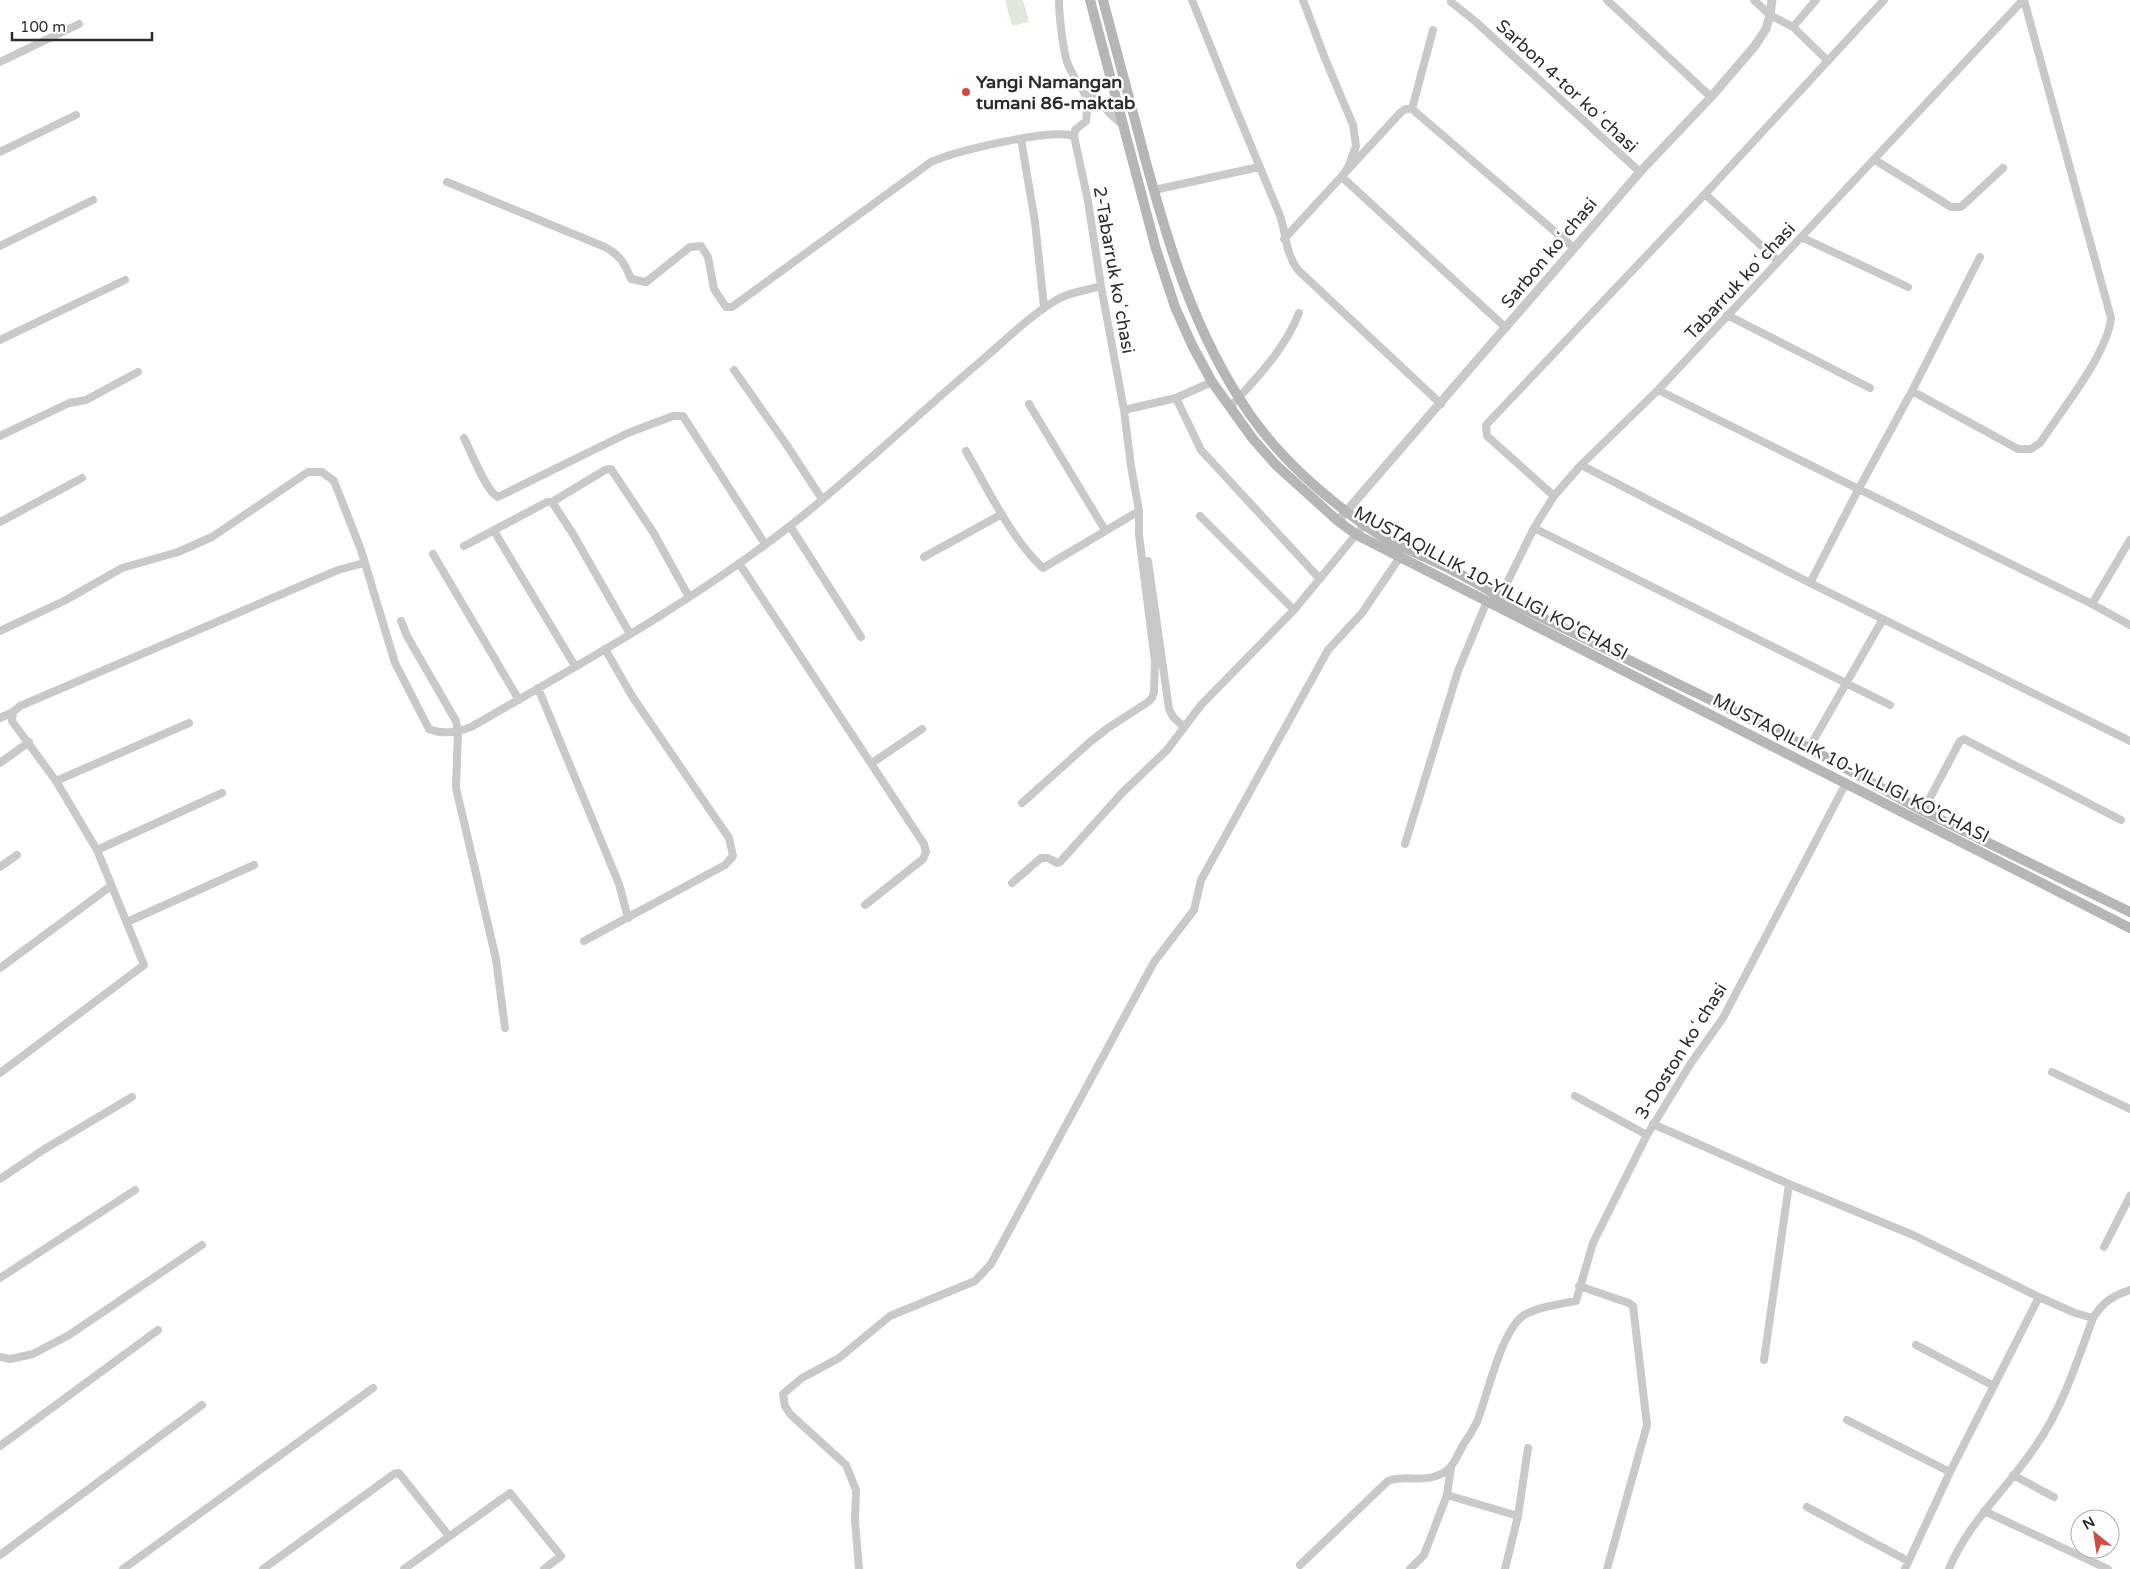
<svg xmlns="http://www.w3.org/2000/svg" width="2130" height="1569" font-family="'Varela Round',sans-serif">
	<rect width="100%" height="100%" fill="#fff"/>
	<path fill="#e0e8db" d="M1005,0H1023L1029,22L1012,26Z"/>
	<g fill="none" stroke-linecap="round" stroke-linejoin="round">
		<path stroke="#c9c9c9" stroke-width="8" d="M1192,0C1220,71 1249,142 1279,213C1287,233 1284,251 1298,270L1441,404
			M1303,0L1324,56L1353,125L1356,146L1349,165L1342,177L1506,328
			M1607,0L1711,97
			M1754,0L1770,15L1793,27L1816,0
			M1451,2L1476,22L1640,172
			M1793,27L1828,61
			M0,62L79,24
			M1086,92C1104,101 1106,115 1124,125
			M1412,109L1433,30
			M1021,139L1035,222L1044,307
			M0,152L76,115
			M1875,160L1951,207H1961L2003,168
			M447,182L605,247C620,255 625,264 631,279L646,282L690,247L701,246L708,257L714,289L726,307H732L931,162C956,151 1050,128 1074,136
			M1154,190L1259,167
			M1705,194L1778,261
			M1801,237L1908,287
			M1284,239L1401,112L1406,109H1412L1574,248
			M0,246L93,200
			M1727,315L1870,388
			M0,340L125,280
			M734,370L786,444L822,499
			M1658,390L2092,604L2130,625
			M1912,391L2018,449H2031L2040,443C2061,411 2108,353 2111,318L2024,0
			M1176,398L1201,450L1320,579
			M1029,404L1105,530
			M1230,407C1256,379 1285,349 1299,313
			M1124,410L1176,398L1212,382
			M0,436L69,403L86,400L138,372
			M464,438C471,451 486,492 498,497L628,433L673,416H683L765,544
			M966,451C987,488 1012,540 1043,568L1139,511
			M1581,465L1810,583L2130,741
			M1554,496L1487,436L1486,425L1705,194L1884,0
			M552,502L605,470L611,469L653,532L689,597
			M1200,516L1294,610
			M0,522L82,478
			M790,526L861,637
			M1534,528L1890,705
			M494,531L575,666
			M464,546L547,502H552L573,534L630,634
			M433,554L519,700
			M924,557L1002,514
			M1148,561L1169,709L1173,717L1184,727
			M739,563L924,844L926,852L923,859L865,905
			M1810,583L1858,490L1912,391L1980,257
			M1500,597L1534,528L1554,496L1581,465L1658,390L2023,0
			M2092,604L2130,540
			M401,621L407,636L456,721L458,732L456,788L496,959L505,1028
			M0,631L64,601L122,568L178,552L212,537L308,472H322L334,481L361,550L395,663L429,729C444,735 457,732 471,727C580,664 691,603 790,526C856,474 917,415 981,361C1006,340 1031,314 1060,298C1072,292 1088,290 1101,286
			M538,688L619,884L628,918
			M0,718L13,712
			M1809,748L1883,619
			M0,763L29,742
			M872,763L922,729
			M56,781L189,723
			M1022,803L1090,742L1108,728L1148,702L1152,698L1154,692L1155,662L1139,535V511L1131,466L1124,410L1101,286L1088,201L1074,136L1075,130L1086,121C1090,89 1081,92 1069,67C1063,54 1059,14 1059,0
			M1923,811L1960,741L1964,739L2121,820
			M1405,844L1458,671L1487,601
			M97,850L222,793
			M0,867L17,855
			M1012,883L1041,858H1048L1057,863L1060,862L1122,793L1167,750L1201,705L1294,610L1364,525
			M127,922L254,865
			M584,941L725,865L733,856L729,838L632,696L605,649
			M0,968L111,886
			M2052,1072L2130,1109
			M0,1073L144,965L97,850L56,781L12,721L13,712L20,706L338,570L364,563
			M1575,1096L1647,1135
			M1653,1124L1789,1184L1913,1235L2039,1297L2075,1313L2093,1318
			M0,1179L43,1150L132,1097
			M2104,1247L2130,1196
			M0,1278L135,1190
			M1579,1286L1629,1303L1633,1306L1647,1425L1607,1569
			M1916,1345L1994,1386
			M0,1357L10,1359L33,1354L69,1335L202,1245
			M1764,1360L1789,1184
			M1847,1420L1950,1472
			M0,1446L158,1330
			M2013,1475L2054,1497
			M1447,1495L1518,1516
			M1807,1507L1908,1561
			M1984,1511L2108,1569
			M0,1555L202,1405
			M1300,1565L1388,1481C1406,1474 1423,1484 1443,1473C1453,1468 1458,1454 1463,1445C1468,1438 1473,1430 1477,1422C1487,1397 1501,1330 1524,1315C1539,1307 1559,1304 1576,1301L1593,1243L1647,1135L1691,1063L1723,1018L1846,783
			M123,1569L373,1388
			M263,1569L394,1474L399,1473L449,1536
			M404,1569L510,1493L561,1556L544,1569
			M859,1569L855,1521L856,1490L846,1465L790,1414L785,1406L783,1394L802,1378L839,1358L890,1316L975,1281L991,1264L1154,962L1194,910L1201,880L1328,650L1362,613L1400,557
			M1410,1569L1424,1555L1447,1495L1451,1467
			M1505,1569L1518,1516L1528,1448
			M1905,1569L1950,1472L2039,1297
			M1949,1569C1968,1522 2007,1489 2035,1447C2062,1409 2077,1362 2093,1318C2103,1302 2112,1296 2130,1290"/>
		<path stroke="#c9c9c9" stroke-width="9" d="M1338,521L1640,172L1711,97L1754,47L1766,29L1770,15L1772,0"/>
		<path stroke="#b6b6b6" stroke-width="10" d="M1090,0L1156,249L1175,307L1192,345L1212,382L1253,439L1276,465L1338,521L1357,535L1400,557L2130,928
			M1103,0C1116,50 1130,100 1143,151C1168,244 1194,333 1249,413C1279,457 1320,493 1363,524C1391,545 1423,555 1454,571C1470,579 1485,588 1500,597L1809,748L1923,811L2130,912"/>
	</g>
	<circle fill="#d04b42" stroke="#fff" stroke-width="2" cx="966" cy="92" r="5"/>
	<g text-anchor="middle" stroke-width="5" stroke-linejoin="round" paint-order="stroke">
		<g font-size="18" font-weight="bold" fill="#2c2c2c" stroke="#fff" text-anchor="start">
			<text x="976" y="88">Yangi Namangan<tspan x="976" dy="21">tumani 86-maktab</tspan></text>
		</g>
		<g font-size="18" fill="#2c2c2c" stroke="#fff">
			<text transform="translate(1567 86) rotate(43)" y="6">Sarbon 4-tor koʻchasi</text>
			<text transform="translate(1549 253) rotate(-50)" y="6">Sarbon koʻchasi</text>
			<text transform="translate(1114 270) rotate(80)" y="6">2-Tabarruk koʻchasi</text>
			<text transform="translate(1740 281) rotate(-47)" y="6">Tabarruk koʻchasi</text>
			<text transform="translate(1491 583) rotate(28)" y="6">MUSTAQILLIK 10-YILLIGI KO'CHASI</text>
			<text transform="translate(1851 768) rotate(27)" y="6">MUSTAQILLIK 10-YILLIGI KO'CHASI</text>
			<text transform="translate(1681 1051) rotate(-58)" y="6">3-Doston koʻchasi</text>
		</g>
	</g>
	<g transform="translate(2095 1534) rotate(330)"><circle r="24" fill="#ffffff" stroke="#ababab"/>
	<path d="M0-4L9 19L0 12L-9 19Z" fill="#d04b42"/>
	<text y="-8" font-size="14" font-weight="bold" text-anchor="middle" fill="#2c2c2c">N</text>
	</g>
	<path d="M12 32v8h140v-8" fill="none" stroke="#2c2c2c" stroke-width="2.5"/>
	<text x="20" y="32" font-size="15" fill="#2c2c2c" stroke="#ffffff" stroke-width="4" paint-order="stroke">100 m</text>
</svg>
